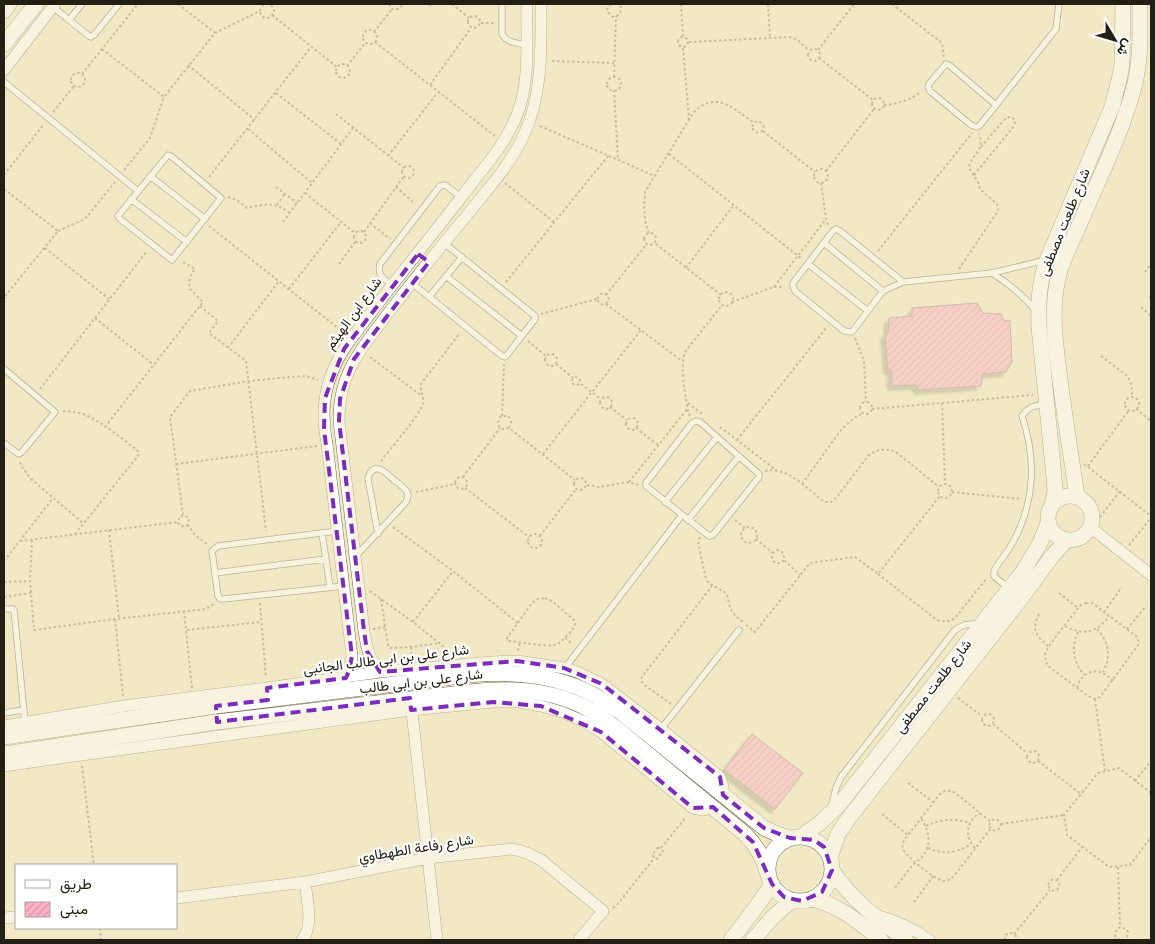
<svg xmlns="http://www.w3.org/2000/svg" width="1155" height="944" font-family="'IBM Plex Sans',Vazirmatn,sans-serif">
	<defs>
		<pattern id="building-hatch" width="6" height="6" patternUnits="userSpaceOnUse" patternTransform="scale(1.25)"><rect width="6" height="6" fill="#fdafc6"/><path d="M-1 1l2-2M0 6l6-6M5 7l2-2" fill="none" stroke="#d996a9"/></pattern>
		<filter id="shadow"><feDropShadow dx="-4.5" dy="4.5" stdDeviation="1" flood-color="#0004"/></filter>
	</defs>
	<rect width="100%" height="100%" fill="#f1e9c5"/>
	<path fill="url(#building-hatch)" stroke="#a8838d" filter="url(#shadow)" d="M977,303L983,313L1001,314L1004,321L1010,320L1012,362L1006,372L983,374L981,386L918,390L916,385L892,386V370H888L885,334L888,333L889,318L912,316V308Z
		M752,734L803,773L775,809L724,770Z"/>
	<g fill="none" stroke-linecap="round" stroke-linejoin="round">
		<g stroke="#766f4f" stroke-width="7">
			<path id="lane" d="M502,4V34C507,43 517,43 526,45
				M53,7L89,36L91,37L94,35L119,4
				M69,20L82,4
				M946,64L949,65L996,105L980,125L977,127L971,125L930,91L928,87L929,84Z
				M4,82L138,191
				M996,105L1056,29L1059,4
				M168,155L171,156L221,198L172,260L120,219L118,216Z
				M150,176L205,219
				M131,199L187,242
				M824,243L883,291
				M808,264L868,311
				M992,273C1009,284 1023,295 1035,310
				M446,276L522,336
				M903,282L840,231L836,229L833,231L793,283V286L795,291L844,331L852,332L883,291L903,282L992,273L1046,260
				M412,283L502,356L505,357L507,355L535,319V316L444,243
				M392,285C384,278 377,276 380,264L440,186L445,185L461,197
				M429,297L462,257
				M4,369L55,412L22,452L19,454L17,453L4,443
				M696,421L700,422L759,474V477L713,535L709,536L646,486V483L692,423Z
				M665,502L717,437
				M688,520L739,456
				M337,531L218,546L212,551L218,596L220,599H224L344,586
				M322,533L330,587
				M355,557L406,502C407,499 408,497 408,494C406,488 399,484 394,480C385,472 374,460 368,478L378,534
				M215,573L326,559
				M1008,588L994,576V571C999,561 1008,552 1013,542C1035,502 1036,458 1022,416C1029,406 1034,406 1046,404
				M4,609H13L14,610L25,722
				M565,668L682,515
				M4,713L23,710
				M661,729L739,630
				M831,808L836,788L841,777L955,630L964,625L979,623"/>
		</g>
		<g stroke="#766f4f" stroke-width="12">
			<path id="street" d="M4,70L55,4
				M1090,527L1151,575
				M380,672C368,657 367,649 364,631L339,421C338,371 364,346 392,308C417,276 442,245 468,214C488,189 509,166 523,137C543,95 541,49 541,4
				M346,678L351,664L352,656L327,444C320,408 325,380 344,349C382,296 424,246 463,195C484,167 510,140 520,106C530,73 526,37 527,4
				M411,703L437,940
				M4,726L124,706L267,688L380,672L492,662L517,661L564,668L577,672L602,684L661,729L720,777L723,786V795
				M4,766L81,755L411,710L493,702H519L541,706L562,712L583,721L601,732L693,808L703,810L713,807
				M176,898L305,882L428,858L512,849C523,851 531,854 541,860L603,911L579,940
				M879,916C897,921 914,929 929,940
				M4,918L16,917
				M302,940C314,926 307,900 305,882"/>
		</g>
		<g stroke="#766f4f" stroke-width="16">
			<path id="secondary" d="M4,11L9,4
				M4,44L36,4
				M1048 518a22 22 0 1 1 44 0a22 22 0 1 1-44 0Z
				M1077,496C1071,455 1064,413 1059,372C1055,339 1051,310 1058,278C1063,258 1073,239 1081,221C1100,176 1123,131 1135,83C1141,58 1140,30 1140,4
				M1052,505L1055,492L1054,477L1039,327C1038,302 1039,283 1047,260L1112,107L1119,80L1122,65L1123,4
				M4,737L216,706L468,675C512,671 557,674 596,696C604,701 611,706 619,711L764,828L777,834L790,838
				M4,754L217,722L470,692C511,687 553,689 590,710C603,718 615,727 627,737L745,834C757,846 764,858 768,875
				M802,836L820,823L838,806L1022,573L1040,543L1048,523
				M768 869a32 32 0 1 1 64 0a32 32 0 1 1-64 0Z
				M830,858L838,834L848,819L1019,601L1053,555L1067,540
				M832,870C851,900 878,919 906,940
				M811,899C840,905 860,923 881,940
				M731,940L757,906L772,884
				M753,940L772,918L792,900"/>
		</g>
		<path stroke="#8f8a71" stroke-width="2" stroke-dasharray="2.5 2.5" stroke-linecap="butt" d="M178,4L215,33
			M389,4L392,9H398L401,7L402,4
			M429,4L431,6L433,4
			M452,4L469,18
			M611,4L607,9L608,12L613,17C619,16 621,13 621,7L617,4
			M681,4L683,37
			M768,4L770,38
			M892,4L942,43L944,58
			M260 11a7 7 0 1 1 14 0a7 7 0 1 1-14 0Z
			M272,15L337,67
			M468 22a6 6 0 1 1 12 0a6 6 0 1 1-12 0Z
			M481,23H494
			M363 37a7 7 0 1 1 14 0a7 7 0 1 1-14 0Z
			M374,32L392,9
			M678 42a5 5 0 1 1 10 0a5 5 0 1 1-10 0Z
			M375,42L495,136
			M689,42L790,37L798,40L809,51
			M683,48L689,119
			M102,49L164,97L215,33L260,11
			M808 55a6 6 0 1 1 12 0a6 6 0 1 1-12 0Z
			M818,50L854,4
			M819,58L873,100
			M552,61L614,63
			M336 71a7 7 0 1 1 14 0a7 7 0 1 1-14 0Z
			M188,65L255,120
			M347,66L365,43
			M71 80a7 7 0 1 1 14 0a7 7 0 1 1-14 0Z
			M82,74L138,4
			M614,77L616,16
			M607 84a7 7 0 1 1 14 0a7 7 0 1 1-14 0Z
			M430,85L471,28
			M614,90L618,160
			M276,93L341,144
			M872 104a6 6 0 1 1 12 0a6 6 0 1 1-12 0Z
			M884,105C898,104 910,100 921,92
			M53,112L74,86
			M336,114L404,168
			M752.5 127a5.5 5.5 0 1 1 11 0a5.5 5.5 0 1 1-11 0Z
			M540,126L655,176
			M248,129L312,183
			M763,131L815,172
			M669,154L802,259
			M388,156L438,92
			M402 172a6 6 0 1 1 12 0a6 6 0 1 1-12 0Z
			M814 176a7 7 0 1 1 14 0a7 7 0 1 1-14 0Z
			M124,170L150,138L164,97
			M826,171L874,109
			M4,175L44,124
			M974,175L1014,126L1015,122L1013,118L1010,117L1006,118L981,147
			M209,177L311,47
			M505,183L554,222
			M821,183L826,219L828,225
			M276,187L297,203
			M396,187L415,204
			M4,189L58,231L6,295L4,294
			M305,193L355,233
			M228,197L237,200L247,208C266,204 273,201 290,213
			M277,205L285,193
			M283,222L353,128
			M370,223L390,239
			M209,226L343,332
			M58,231L85,219L115,182
			M354 237a6 6 0 1 1 12 0a6 6 0 1 1-12 0Z
			M364,232L404,176
			M644 239a6 6 0 1 1 12 0a6 6 0 1 1-12 0Z
			M649,233L646,225L644,209L645,192L693,113C716,90 733,108 754,123
			M656,244L721,295
			M45,248L109,299
			M878,251L972,133
			M339,264L356,241
			M686,268L733,206
			M959,269L998,211L997,204L980,189L978,182L969,168C970,155 986,151 979,134
			M1145,272L1151,264
			M506,282L608,156
			M774,287H784
			M289,289L341,222
			M719 299a7 7 0 1 1 14 0a7 7 0 1 1-14 0Z
			M597.5 299a5.5 5.5 0 1 1 11 0a5.5 5.5 0 1 1-11 0Z
			M606,295L646,245
			M1149,297L1151,298
			M732,302L774,287L826,219
			M4,304L5,297
			M606,304L682,361
			M200,306L218,321L209,333L246,361L266,531
			M1141,307L1151,316
			M541,314L597,299
			M95,318L154,365
			M855,338L864,361L866,402
			M528,341L546,356
			M228,348L279,281
			M545 360a6 6 0 1 1 12 0a6 6 0 1 1-12 0Z
			M1101,356L1126,375C1132,382 1132,388 1132,397
			M370,357L422,396
			M556,364L573,378
			M572 381a4 4 0 1 1 8 0a4 4 0 1 1-8 0Z
			M581,384L601,399
			M40,389L147,251
			M600 403a6 6 0 1 1 12 0a6 6 0 1 1-12 0Z
			M1125 404a7 7 0 1 1 14 0a7 7 0 1 1-14 0Z
			M860 408a6 6 0 1 1 12 0a6 6 0 1 1-12 0Z
			M688,403L702,414
			M942,403L945,483
			M610,407L627,420
			M872,409L1033,395
			M1136,409L1151,421
			M63,411C69,411 76,412 83,414C101,421 121,438 137,450L139,453L138,456L75,534
			M502,416L504,364
			M690,416L688,412C686,396 679,367 685,352L722,305
			M626 424a6 6 0 1 1 12 0a6 6 0 1 1-12 0Z
			M105,427L203,302L190,289C188,281 190,275 195,269L181,261
			M720,427L776,470
			M509,428L511,422L510,419L508,416H502L499,418L498,425L500,428L504,429L509,428L575,480
			M636,428L658,445
			M737,440L827,327
			M543,454L641,330
			M381,461C389,450 422,413 423,403C424,396 420,391 421,384L460,333
			M20,462L22,467L31,479L84,524
			M176,464L317,446
			M1084,464L1151,516
			M1088,466L1129,410
			M765,471C789,466 807,490 825,502H831L837,497L868,456C877,449 884,448 896,452L939,487
			M463,477L500,428
			M455 483a6 6 0 1 1 12 0a6 6 0 1 1-12 0Z
			M574 484a6 6 0 1 1 12 0a6 6 0 1 1-12 0Z
			M629,482L688,408
			M938 491a7 7 0 1 1 14 0a7 7 0 1 1-14 0Z
			M802,484L841,430L854,418L863,413
			M587,485L599,487L629,482L638,485
			M465,488L529,537
			M416,492L455,484
			M952,492L1022,499
			M183,515L170,417L190,391L249,381L290,377L306,376L318,380
			M735,520L745,528
			M1097,521L1120,491
			M188,525L185,527L179,525L178,522L180,516H186L189,519L188,525L195,535L208,545
			M393,527L453,571L518,623
			M741 535a8 8 0 1 1 16 0a8 8 0 1 1-16 0Z
			M109,530L119,619
			M528 541a7 7 0 1 1 14 0a7 7 0 1 1-14 0Z
			M540,536L576,489
			M700,537L698,543L706,579C711,587 720,588 727,594C731,611 729,611 743,622
			M756,539L773,553
			M32,540L30,581L34,630L115,619L206,609L214,604
			M20,541L178,522
			M1129,545L1151,518
			M784,560C777,567 769,561 773,553L777,550L782,552L784,557V560L800,575
			M4,561L53,498
			M878,574L937,620C944,622 949,622 955,618L987,578
			M4,582L30,581
			M370,591L413,622L454,655
			M4,593V601
			M1059,593L1078,608
			M4,597L31,593
			M545,598L552,601L575,621C575,622 575,624 575,625C573,630 560,644 555,645C549,647 512,642 507,640V638L532,603L538,599Z
			M381,599L388,645L390,648L411,647L440,643
			M260,603L266,678
			M1086,603H1092L1136,636L1139,642L1138,645L1100,697L1095,699L1088,696L1048,666C1046,662 1045,659 1045,654C1046,648 1072,616 1078,608L1081,605Z
			M184,611L192,688
			M1104,612L1122,587
			M1039,614C1031,631 1036,635 1049,647
			M115,619L123,696
			M413,622L453,571
			M746,625L755,632L810,563L855,557L878,574L940,496
			M1065,626C1082,636 1098,633 1109,616
			M373,629L386,627
			M1097,629C1108,641 1112,657 1103,672
			M1127,629L1146,606
			M187,630L261,622
			M1078,632C1071,647 1073,662 1084,675
			M565,638L572,644
			M411,647L412,659
			M518,651L520,642
			M1077,688C1082,669 1100,666 1113,681
			M958,698L982,716
			M1095,699L1105,771
			M671,704L643,684L641,680L642,677L712,586
			M982 720a6 6 0 1 1 12 0a6 6 0 1 1-12 0Z
			M993,724L1027,753
			M1027 757a6 6 0 1 1 12 0a6 6 0 1 1-12 0Z
			M1038,761L1081,794
			M82,766L94,865
			M1135,781L1151,761
			M908,783L933,802
			M1151,793L1119,768L1098,773L1064,815L1067,835L1109,867L1130,865L1151,837
			M882,814L908,835
			M989.5 825a5.5 5.5 0 1 1 11 0a5.5 5.5 0 1 1-11 0Z
			M990,821L954,792C948,790 945,790 940,794L908,835C905,839 901,843 903,849C906,857 936,880 943,881C948,881 951,879 954,876L991,828
			M1001,824L1064,815
			M926,826C941,819 954,818 969,823
			M658,847L663,851L657,859L652,855Z
			M661,848L686,817
			M928,848C943,855 957,853 971,844
			M975,848C964,837 966,821 980,813
			M1118,867L1120,927
			M1048.5 885a5.5 5.5 0 1 1 11 0a5.5 5.5 0 1 1-11 0Z
			M1057,880L1083,846
			M895,888C902,880 907,870 915,863C917,861 919,860 921,858C933,846 929,831 921,818
			M914,902L934,875
			M613,908L617,905L655,857
			M100,928L101,940
			M1014,934L1050,890
			M1005,940C1004,935 1007,933 1012,933L1016,936L1017,940
			M1120,940L1115,936C1115,932 1116,930 1120,927L1126,929L1128,932L1127,938"/>
		<use href="#lane" stroke="#fff" stroke-width="5.5"/>
		<use href="#street" stroke="#fff" stroke-width="11"/>
		<use href="#secondary" stroke="#fff" stroke-width="15"/>
	</g>
	<path d="M0 0H1155V944H0ZM418,254L429,262L354,359L340,399L339,421L364,631L367,651L380,672L517,661L564,668L602,684L720,777L723,795L764,828L790,838L814,840L824,847L832,870L822,892L802,901L784,897L772,884L753,842L713,807L693,808L601,732L541,706L493,702L411,710L410,698L217,722L216,706L268,700L267,688L346,678L349,671L352,656L324,429L325,398L344,349Z" fill="#f1e9c5" fill-opacity=".55" fill-rule="evenodd"/>
	<path fill="none" stroke="#7b2cbf" stroke-width="4" stroke-dasharray="10 6" stroke-linejoin="round" d="M418,254L429,262L354,359L340,399L339,421L364,631L367,651L380,672L517,661L564,668L602,684L720,777L723,795L764,828L790,838L814,840L824,847L832,870L822,892L802,901L784,897L772,884L753,842L713,807L693,808L601,732L541,706L493,702L411,710L410,698L217,722L216,706L268,700L267,688L346,678L349,671L352,656L324,429L325,398L344,349Z"/>
	<g text-anchor="middle" stroke-width="4.5" stroke-linejoin="round" paint-order="stroke">
		<g font-size="14" fill="#232013" stroke="#fff">
			<text transform="translate(1064 222) rotate(-68)" y="5">شارع طلعت مصطفى</text>
			<text transform="translate(353 313) rotate(-54)" y="5">شارع ابن الهيثم</text>
			<text transform="translate(386 659) rotate(-7)" y="5">شارع على بن ابى طالب الجانبى</text>
			<text transform="translate(421 681) rotate(-7)" y="5">شارع على بن ابى طالب</text>
			<text transform="translate(933 686) rotate(-52)" y="5">شارع طلعت مصطفى</text>
			<text transform="translate(416 848) rotate(-9)" y="5">شارع رفاعة الطهطاوي</text>
		</g>
	</g>
	<rect width="1155" height="944" fill="none" stroke="#232013" stroke-width="10"/>
	<rect x="15" y="864" width="162" height="65" fill="#ffffff" stroke="#a7a6a1"/>
	<rect x="25" y="880" width="25" height="8" fill="#ffffff" stroke="#a7a6a1"/>
	<text x="60" y="889" font-size="15" fill="#232013">طريق</text>
	<rect x="25" y="902" width="25" height="15" fill="url(#building-hatch)" stroke="#a7a6a1"/>
	<text x="60" y="914" font-size="15" fill="#232013">مبنى</text>
	<g transform="translate(1115 40) rotate(128)" stroke="#ffffff" stroke-width="4" paint-order="stroke">
	<path d="M0-4L9 19L0 12L-9 19Z" fill="#232013"/>
	<text y="-8" font-size="14" font-weight="bold" text-anchor="middle" fill="#232013">ش</text>
	</g>
</svg>
